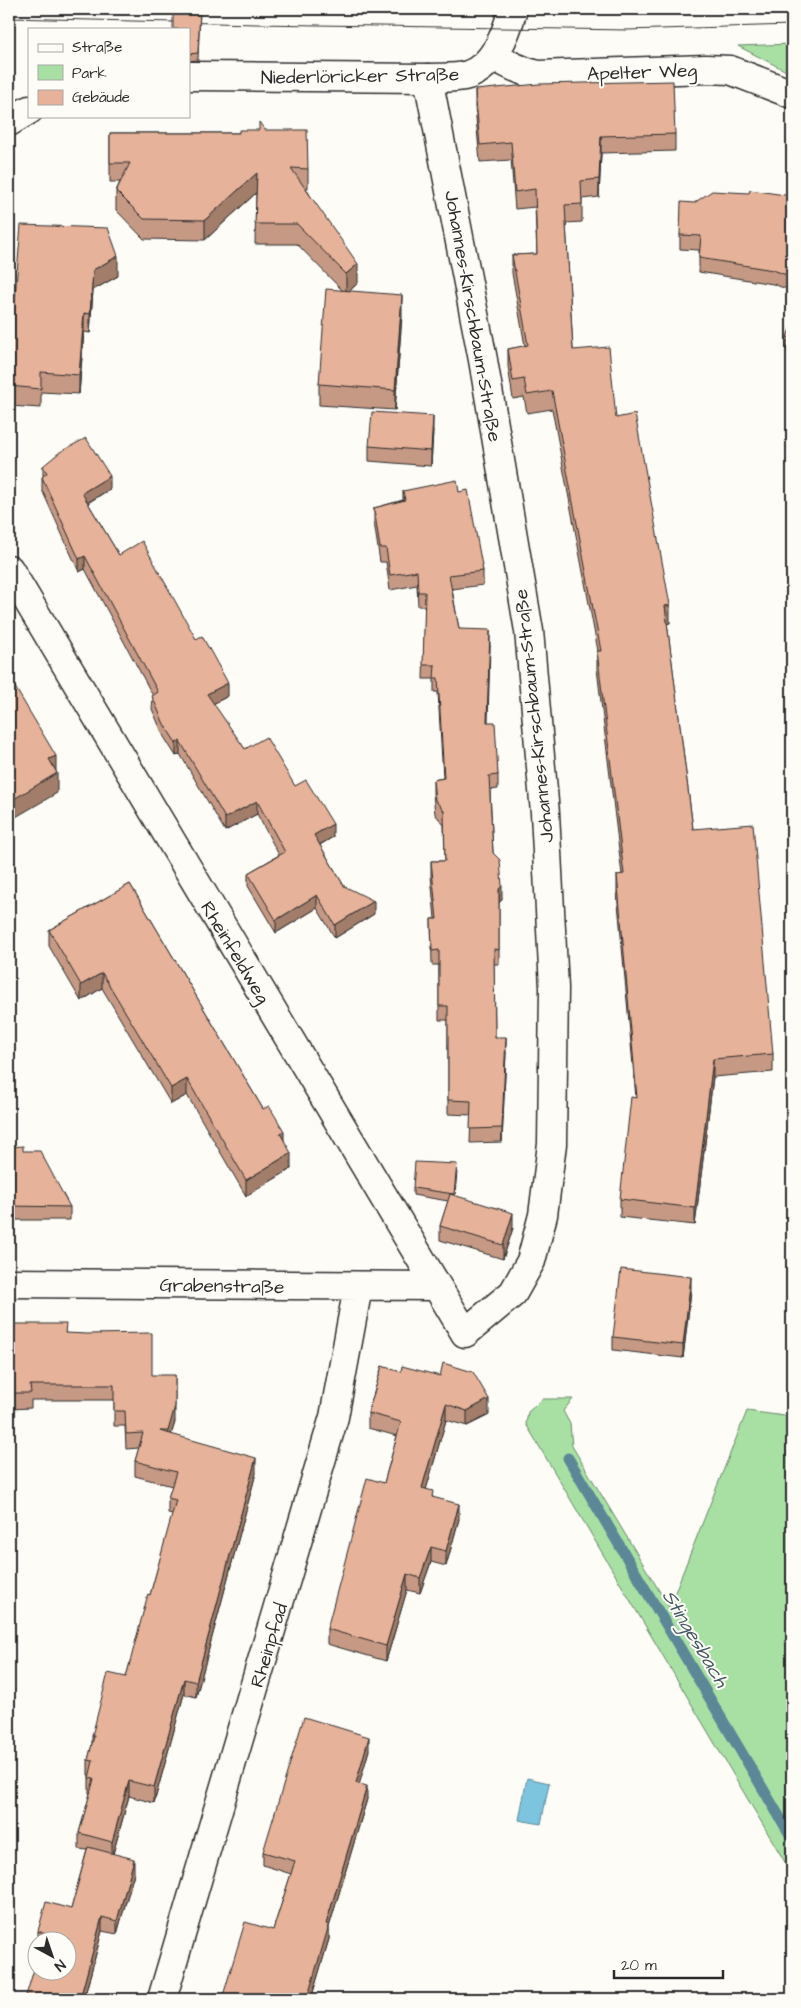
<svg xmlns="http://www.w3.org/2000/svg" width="801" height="2008" font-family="'Architects Daughter',sans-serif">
	<rect width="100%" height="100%" fill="#fdfcf7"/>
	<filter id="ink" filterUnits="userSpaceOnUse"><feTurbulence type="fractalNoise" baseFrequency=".02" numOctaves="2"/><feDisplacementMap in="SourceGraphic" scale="10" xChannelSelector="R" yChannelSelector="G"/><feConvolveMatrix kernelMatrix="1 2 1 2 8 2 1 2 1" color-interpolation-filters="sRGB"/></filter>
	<g filter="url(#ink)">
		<path fill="#a8e0a4" stroke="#6a8668" d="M792,44V74L738,46Z
			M543,1399H573L563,1411L570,1424L572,1446L669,1607L747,1411L792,1417V1874L526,1424L528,1412Z"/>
		<path fill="#7dc5de" stroke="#5c8796" d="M527,1778L549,1783L541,1824L519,1820Z"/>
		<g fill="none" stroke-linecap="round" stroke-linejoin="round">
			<path stroke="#5c8796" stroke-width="11" d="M568,1458L792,1838"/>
			<g stroke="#2b2b2b" stroke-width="31">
				<path id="street" d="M493,55C508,65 521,71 538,75L706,69L730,70L792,94
					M9,569L465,1333L513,1293L531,1261L543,1215L552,1144L554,988L545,813L529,631L483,360L428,78
					M9,1283L435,1286
					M162,1999L334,1417L358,1287"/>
			</g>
			<g stroke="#2b2b2b" stroke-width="31">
				<path id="secondary" d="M189,76L428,78C441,77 456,79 468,75C495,65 506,34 513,9
					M9,122L29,110"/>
			</g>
			<use href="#street" stroke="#fdfcf7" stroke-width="28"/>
			<use href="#secondary" stroke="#fdfcf7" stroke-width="28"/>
			<path stroke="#2b2b2b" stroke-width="1" d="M9,18L256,24L627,30L792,25"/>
		</g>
		<path fill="#c69984" stroke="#2b2b2b" d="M200,9L198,60L189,61V29Z
			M475,90L675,134V151L601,153L599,197L582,199V222L566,223L573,350L616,418L670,623H667L693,829L773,1054V1072L713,1077L695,1225L620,1217V1199L636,1098L617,893V875H622L597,669V651H598L552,409L527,413L524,397L513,399L508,366V349L525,346L512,273V255L537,254L535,207L515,209L511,160L480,162L475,107Z
			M265,130L308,169V188H306L358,283L349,291L402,315L395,410L319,405V384L342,290L297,244H255L256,193L205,240L144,239L116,210V191L120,182H110V133H239Z
			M792,196V291L773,284L699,272V250L680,249V235L694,203Z
			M118,276L93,290L90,333L84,332L79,394L41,392V408L9,406V309H14Z
			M792,324V352L787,351V337Z
			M433,430L431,466L369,461V446Z
			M43,466L110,489L88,503L119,555L196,639L228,696L213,704L245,749L295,786L333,837L320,845L344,886L374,914L335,938L317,908L276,933L248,886V873L279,855L257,814L225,831L180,754L176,756L164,737L152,709L153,696L85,569L79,572L42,490V477L43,476Z
			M403,491L459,492L483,571V585L452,589L459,629L490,645L488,722L498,775V789L490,790L493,853L502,900L499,903V964H494L495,1037L506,1052L502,1142L470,1143L471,1115L448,1114V1020H439V965H432L431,919H435L431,876V861H445L444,825L435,814L433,794V780L443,778L438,692H434V679H423L425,606H418L417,585L390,590L386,562H380L374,522V508L403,500Z
			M130,884L263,1109L284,1140L291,1169L246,1196L187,1095L171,1104L102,988L81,1001L49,946V930Z
			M9,1147L23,1151L70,1207V1220H9Z
			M457,1171L455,1196L513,1228L503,1259L440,1240V1226L448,1201L413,1195V1188Z
			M691,1291L683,1358L613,1350V1337Z
			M9,1324L66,1333L152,1375L175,1422L171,1435L256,1473L196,1697L184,1694L154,1803L129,1796L113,1854L134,1873L117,1934L102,1931L84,1999H25L68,1940H38V1931L71,1909L87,1850L79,1849V1833L90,1794L89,1793V1775H88V1760L92,1745V1736L126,1677L150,1595L173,1514L168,1513V1498L172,1486L135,1476V1461L139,1448L126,1449L125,1426H114V1400H31V1408L9,1409Z
			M382,1366L489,1415L467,1426L446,1420L426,1489L433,1497L459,1519L446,1566L431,1562L420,1593L407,1590L386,1661L327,1644V1629L384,1483L397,1436L368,1428V1413Z
			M369,1750L359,1784L367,1799L329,1927V1939L311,1999H222L273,1930L291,1874L263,1865V1852Z"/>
		<path fill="#a17d6b" stroke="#2b2b2b" d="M601,136V153L599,197V179Z
			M257,173V192L205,240V220Z
			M118,256V276L93,290L90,333V314L93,270Z
			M358,264V283L346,294V274Z
			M402,295V315L395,410V390Z
			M84,313V332L79,394V375Z
			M433,416V430L431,466V451Z
			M110,476V489L82,506V493Z
			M85,556V569L79,572V559Z
			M670,605V623L665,624V606Z
			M490,630V645L487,736V722Z
			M228,683V696L207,707V694Z
			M180,741V754L176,756V743Z
			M56,756V774L57,773V793L9,821V802L49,759Z
			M257,801V814L225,831V818Z
			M333,824V837L314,848V835Z
			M502,886V900L499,903V889Z
			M317,895V908L276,933V920Z
			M374,901V914L335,938V925Z
			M102,973V988L81,1001V985Z
			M506,1037V1052L502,1142V1128Z
			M713,1059V1077L695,1225V1208Z
			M187,1079V1095L171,1104V1088Z
			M284,1131V1146L280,1133Z
			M291,1153V1169L246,1196V1180Z
			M513,1213V1228L503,1259V1245Z
			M691,1277V1291L683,1358V1345Z
			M175,1375V1422L168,1446V1431Z
			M489,1399V1415L467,1426V1411Z
			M446,1404V1420L422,1504V1488Z
			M256,1458V1473L196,1697V1682Z
			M459,1504V1519L446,1566V1551Z
			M431,1547V1562L420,1593V1578Z
			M407,1574V1590L386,1661V1646Z
			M184,1679V1694L154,1803V1787Z
			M369,1737V1750L356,1796V1783Z
			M129,1781V1796L112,1857V1842Z
			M367,1786V1799L329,1927V1939L311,1999H307L326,1924Z
			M134,1859V1873L117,1934V1921Z
			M102,1917V1931L84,1999H80Z"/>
		<path fill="#e6b299" stroke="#2b2b2b" d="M173,9H200L198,53L189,54V29H173Z
			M673,81L675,134L601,136L599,179L581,181L582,204L565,205L573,350L609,347L616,418L635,414L670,605L665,606L693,829L753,824L773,1054L713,1059L695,1208L620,1199L631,1097L637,1098L617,875L624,874L597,651H601L552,391L527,395L524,379L513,381L508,349L528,345L512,255L537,254L535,189L515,192L511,142L480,145L475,90L539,84Z
			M259,122L265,130H307L308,169L291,168L358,264L346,274L297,224H255L257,173L205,220L144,219L116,191L130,163H110V133H239V130H259Z
			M750,190L792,196V277L773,270L699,258L701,236L680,235L681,202L694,203L712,191L749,193Z
			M21,225L108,228L118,256L93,270L90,314L84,313L79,375L41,372V389L9,386V309H14Z
			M326,289L402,295L395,390L319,384Z
			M792,324V338L787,337Z
			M372,412L433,416L431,451L369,446Z
			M86,438L110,476L82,493L119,555L142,541L196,639L202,636L228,683L207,694L245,749L266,737L295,786L306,780L333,824L314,835L344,886L374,901L335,925L317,895L276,920L248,873L285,852L257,801L225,818L180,741L176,743L164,724L152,696L158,692L85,556L79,559L42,477L47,473L43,466L60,452Z
			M457,480L459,492L468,490L483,571L449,575L459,629L490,630L487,722H495L498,775L489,776L493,853L500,860L502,886L499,889V950L494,949L495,1037H506L502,1128L470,1129L471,1101L448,1100V1006H439V950L432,951L431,919H437L431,861H445L444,811L435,800L433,780L444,778L438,678H434L435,665H423L425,592H418L417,571L390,575L386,548H380L374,508L405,500L403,491Z
			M9,677L56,756L49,759L57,773L9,802Z
			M130,884L263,1109L269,1106L284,1131L280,1133L291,1153L246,1180L187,1079L171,1088L102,973L81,985L49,930Z
			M23,1146V1151H40L70,1207L9,1206V1147Z
			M415,1162L457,1164L454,1194L413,1188Z
			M450,1194L513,1213L503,1245L440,1226Z
			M621,1269L691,1277L683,1345L613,1337Z
			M9,1324H66L65,1333L87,1334L152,1333V1375H175V1406L168,1431H160L256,1458L196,1682L184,1679L154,1787L129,1781L112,1842L79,1833L94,1779L89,1778L93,1761L88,1760L94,1736H92L108,1673L126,1677L148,1594L150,1595L176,1500L168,1498L176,1472L135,1461L143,1433L126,1434L125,1411H114V1385H30L31,1393H9Z
			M443,1363L473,1372L489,1399L467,1411L446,1404L422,1488L433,1491L432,1497L459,1504L446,1551L431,1547L420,1578L407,1574L386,1646L327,1629L367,1478L384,1483L401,1422L368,1413L382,1366L401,1372L402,1366L440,1376Z
			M304,1717L369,1737L356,1783L367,1786L326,1924L329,1925L307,1999H299L283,1995L282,1999H222L245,1922L273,1930L295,1861L263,1852Z
			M88,1847L134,1859L117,1921L102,1917L80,1999H25L38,1956V1970H68V1940H42L44,1933L38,1931L46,1902L71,1909Z"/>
	</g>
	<g text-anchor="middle" stroke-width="4" stroke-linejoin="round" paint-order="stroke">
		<g font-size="19" fill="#2b2b2b" stroke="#fdfcf7">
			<text transform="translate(642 71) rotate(-2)" y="7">Apelter Weg</text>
			<text transform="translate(360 75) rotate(-1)" y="7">Niederlöricker Straße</text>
			<text transform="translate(474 316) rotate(80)" y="7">Johannes-Kirschbaum-Straße</text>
			<text transform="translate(533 716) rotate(-96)" y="7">Johannes-Kirschbaum-Straße</text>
			<text transform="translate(236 952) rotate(59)" y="7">Rheinfeldweg</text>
			<text transform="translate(222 1285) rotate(1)" y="7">Grabenstraße</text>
			<text transform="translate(268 1645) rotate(-73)" y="7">Rheinpfad</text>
		</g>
		<g font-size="20" font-style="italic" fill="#445961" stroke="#fdfcf7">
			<text transform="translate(696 1638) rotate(59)" y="7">Stingesbach</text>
		</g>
	</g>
	<rect width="801" height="2008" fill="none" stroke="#fdfcf7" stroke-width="30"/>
	<rect x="15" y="15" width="771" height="1978" fill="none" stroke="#2b2b2b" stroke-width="2" filter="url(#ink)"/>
	<rect x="28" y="28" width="162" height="90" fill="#fdfcf7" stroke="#a9a8a5"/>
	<rect x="38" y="44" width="25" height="8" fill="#fdfcf7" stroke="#a9a8a5"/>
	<text x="72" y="52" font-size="15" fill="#2b2b2b">Straße</text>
	<rect x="38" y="65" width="25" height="15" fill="#a8e0a4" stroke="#a9a8a5"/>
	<text x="72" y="78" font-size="15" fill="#2b2b2b">Park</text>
	<rect x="38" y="90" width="25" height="15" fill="#e6b299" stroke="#a9a8a5"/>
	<text x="72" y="102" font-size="15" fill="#2b2b2b">Gebäude</text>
	<g transform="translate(52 1956) rotate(140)"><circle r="24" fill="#fdfcf7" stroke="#a9a8a5"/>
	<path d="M0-4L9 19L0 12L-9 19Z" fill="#2b2b2b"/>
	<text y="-8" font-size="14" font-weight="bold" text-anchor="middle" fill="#2b2b2b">N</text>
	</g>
	<path d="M614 1970v8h109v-8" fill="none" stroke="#2b2b2b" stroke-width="2.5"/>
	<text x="621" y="1970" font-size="15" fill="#2b2b2b" stroke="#fdfcf7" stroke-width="4" paint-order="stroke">20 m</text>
</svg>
